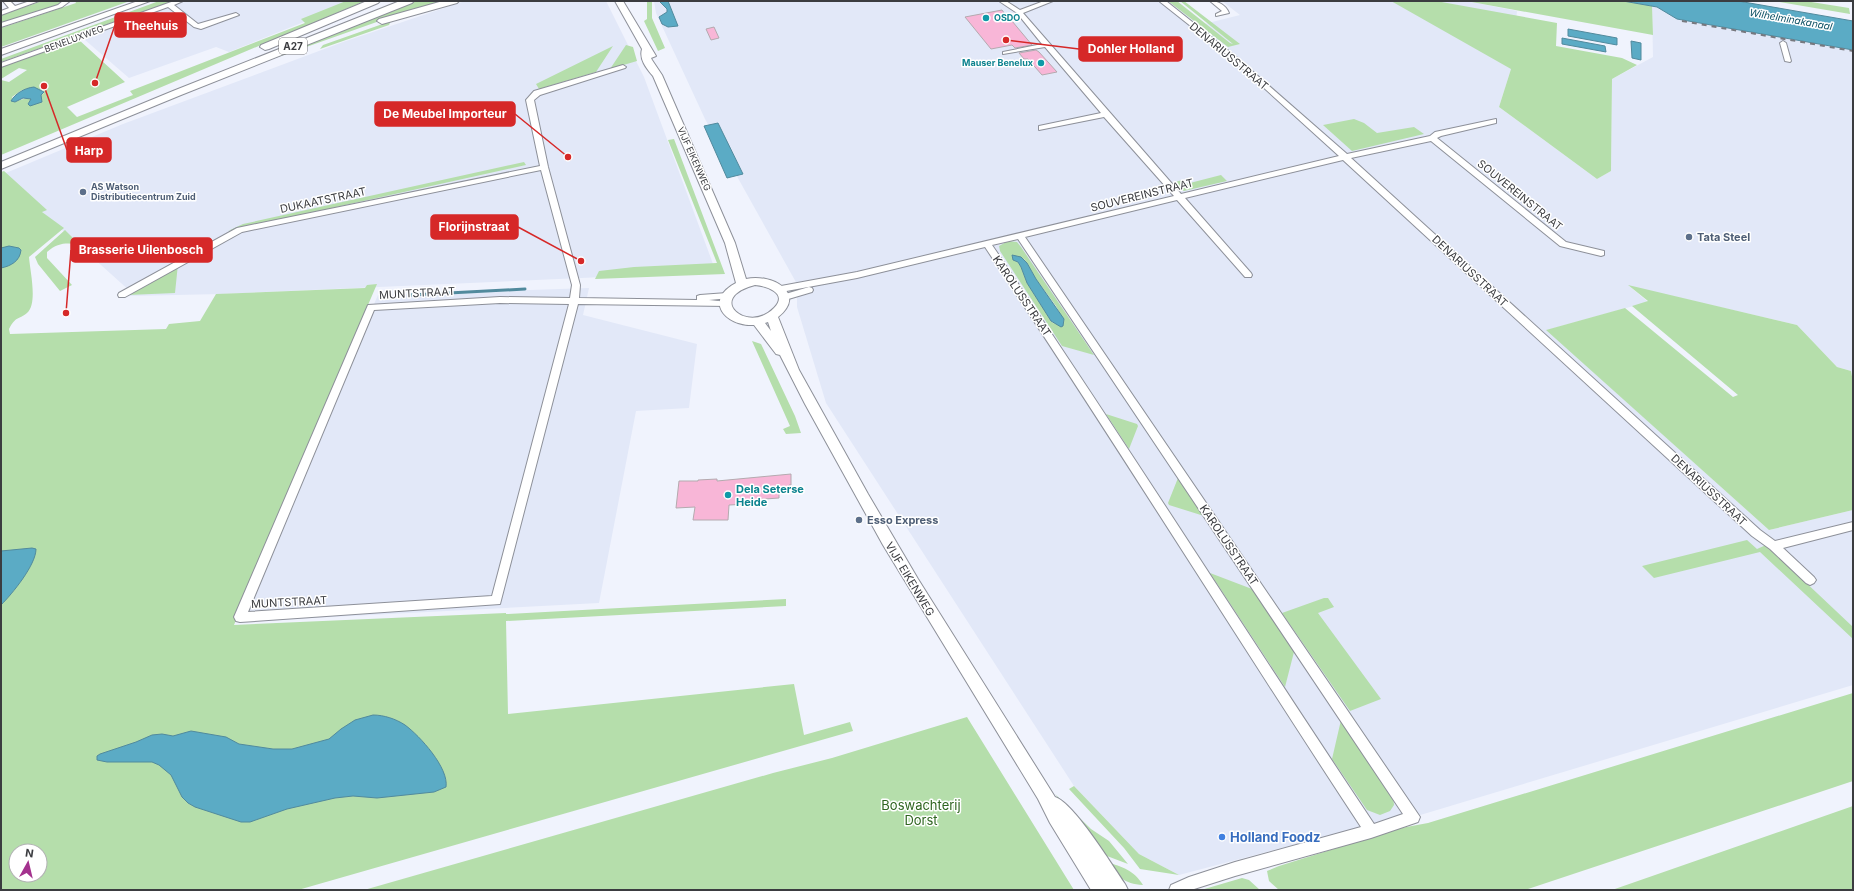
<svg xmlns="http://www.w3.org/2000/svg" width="1854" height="891" font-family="Inter,sans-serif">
	<rect width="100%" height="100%" fill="#f0f3fd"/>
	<path fill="#e2e8f8" d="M169,1H356L229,52L216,47L129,78L77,33Z
		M465,1H606L644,77L716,272L222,294L129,296L131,292L1,175L123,124L343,42Z
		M654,1H1168L1200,25L1240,15L1222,1H1466L1517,11L1511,69L1499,107L1597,179L1611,171L1612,79L1653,57L1652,6L1660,8L1677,19L1853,50V382L1851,371L1837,367L1797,325L1629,286L1648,302L1547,330L1769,530L1853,510V685L1407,819L1376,823L1179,875L1139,854L1074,786L826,403L797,307V284L705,119L656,13Z
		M589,288L583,315L697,344L689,408L636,411L599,603L235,622L378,295Z"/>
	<path fill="#b5deab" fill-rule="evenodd" d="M42,1H65L63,3L1,24V15Z
		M75,1H130L1,47V28L76,3Z
		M159,1H173L1,62V59Z
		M346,1H365L1,155V80L9,82L27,70L19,68L1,79V67L78,39L125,82L67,107L77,117L133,95L130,91L305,23L301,19ZM36,89L44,91V93C38,99 24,97 15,102L12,97L22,90Z
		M417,1H446L388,18L264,62Z
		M647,1H652V18L665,48L658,51L644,21L647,19Z
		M1168,1H1177L1230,43L1233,44L1180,1H1184L1240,44L1228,47Z
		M1391,1H1436L1557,23L1556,46L1622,58L1637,65L1612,79L1611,171L1597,179L1499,107L1511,69Z
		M1466,1H1623L1652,6L1653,35Z
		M1773,1H1805L1849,8L1850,14Z
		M391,21L389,25L320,49L323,45Z
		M626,45L633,47L637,61L610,69Z
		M613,46L596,72L539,89L536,84Z
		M1354,119L1364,123L1377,133L1414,127L1424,134L1352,151L1323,125Z
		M674,139L725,274L595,279L599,271L634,267L717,263L668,140Z
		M524,162L526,165L228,231L243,224Z
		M4,171L47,210L42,212L64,228L29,257C30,271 38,304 27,313C18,320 16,316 9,329L10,334L166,329L169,324L200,321L216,294L365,288L367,285L377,284L288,491L234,625L506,613V614L786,599V606L506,621L508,714L794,684L804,735L850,722L853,731L298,890H1V172ZM16,851H40V875H16Z
		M1221,175L1227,181L1184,191L1177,188L1172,183L1182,180L1186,184Z
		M65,230L79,244C66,243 58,242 47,252V258L72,285L60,291L38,264L35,257Z
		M1008,241L1017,242L1021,247L1094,355L1062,346L1000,251L999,246ZM1013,256L1024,259L1027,263L1036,279L1056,306L1064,321L1062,325L1053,323L1051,321L1027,283L1021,267L1018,262L1013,260Z
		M178,264L175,293L128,295Z
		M1628,285L1797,325L1837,367L1851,371L1853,382V510L1769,530L1546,330L1625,308L1733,397L1738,395L1632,306L1648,301Z
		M752,341L761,344L795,416L801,433L786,434L783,429L790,426Z
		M1106,414L1137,424L1138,426L1129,449Z
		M1178,478L1204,516L1169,505L1168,503Z
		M1747,540L1757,549L1766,545L1853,627V639L1760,552L1654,578L1642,566Z
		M1210,573L1252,589L1294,652L1285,687Z
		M1324,598H1328L1334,607L1318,613L1381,699L1350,711L1282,613Z
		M1853,693V781L1525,890H1279L1269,881L1267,871L1279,866L1401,828L1428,823Z
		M967,717L1074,890H364L773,773L832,758Z
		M1341,720L1393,796L1394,805L1390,811L1380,815L1367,810L1332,759Z
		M1074,786L1139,854L1179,875L1140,869L1124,848L1069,789Z
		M1055,794L1091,829L1109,841L1128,864L1107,856L1099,851Z
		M1853,806V890H1612Z
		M1107,862C1122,867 1134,870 1143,885C1124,884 1117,876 1107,862Z
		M1242,878L1249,880L1260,890H1201Z"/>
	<path fill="#5babc5" stroke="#518a9d" d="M659,1H668L678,26L668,27L662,24L659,17L667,12V9Z
		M1623,1H1738L1853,21V50L1677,19L1657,7Z
		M1568,29L1617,38V45L1568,36Z
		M1562,38L1605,46L1606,52L1562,44Z
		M1631,41L1641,43V60L1632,58Z
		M34,87L44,92L41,95L42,102L30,106L28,104L31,99L23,98L15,102L11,101C15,94 24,88 34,87Z
		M718,123L743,174L727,178L704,126Z
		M9,246L19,248L21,250C20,261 11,266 1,268V248Z
		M1012,255L1021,257L1027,263L1036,279L1064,319L1063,326L1061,327L1051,321L1027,283L1021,267L1018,262L1013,260Z
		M32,548L36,549C36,565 12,594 1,605V551Z
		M373,715C384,715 396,719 405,725C420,736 449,768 446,787L434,792L377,798L353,796L335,798L287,809L250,822H241L195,807L188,803L182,797L171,775L159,765L152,762H107L97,760V756L100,754L136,742L152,735L162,734L173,736L191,731L226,737L239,744L273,749H292L329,739L341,729L355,720Z"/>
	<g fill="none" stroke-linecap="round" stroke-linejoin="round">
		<path stroke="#518a9d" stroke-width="3" d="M411,295L525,289"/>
	</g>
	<path fill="#f8b6d7" stroke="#b4aaaf" d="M1002,10L1010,21H1012L1032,45L1015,48L1012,45L991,49L965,17Z
		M714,27L719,38L711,40L706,29Z
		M1036,50L1039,52L1057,72L1042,75L1028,59H1024L1019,53Z
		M791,474V485H789L788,489L785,492H779V498L751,500L750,504L729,505L728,520H693L695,507L676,508L679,481H698V480L717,479V481Z"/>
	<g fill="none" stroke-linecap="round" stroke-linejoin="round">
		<g stroke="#8d9099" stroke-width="2">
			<path id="minor" d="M3,1H10L15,6L30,1H39L1,15V11L9,8Z
				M63,1H70L62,7L1,27V23L58,5Z
				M174,1H183L174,5L198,24L236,13L239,15L201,29L194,27L168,7L1,67V63Z
				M999,1H1006L1020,10L1044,1H1053L1023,13L1181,194L1339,156L1231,58L1159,1H1166L1235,56L1347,154L1430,136L1435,132L1496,119V123L1441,136L1437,138L1566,242L1604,251V255L1601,256L1560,246L1431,141L1351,158L1760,530L1775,541L1853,522V530L1783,548L1814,577L1816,580L1814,583L1810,585L1806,583L1770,549L1752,536L1343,160L1185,198L1251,273L1252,275L1251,277H1245L1177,200L1025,237L1420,817L1418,822L1371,838L1235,876L1191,890H1169L1171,885L1189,877L1235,862L1361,827C1234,634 1113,439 985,247L857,278L781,292L777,289L781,286L857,272L1174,196L1104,117L1039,130V126L1101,113L1045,47L1003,54V52L1042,44L1017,13ZM1018,239L1403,814L1374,824C1245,631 1122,436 992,245Z
				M1210,1C1218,1 1226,5 1229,13L1216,16V14L1222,11Z
				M1783,41L1786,43L1791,61L1790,62L1785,61L1780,43Z
				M623,65L626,67L625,68L540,95L534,100L548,167L580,285L579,298L697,300V296L700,295L727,293L730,294L731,296L730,298L709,300L728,302L729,304L728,306L578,304L500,604L240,622L236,621L234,617L368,305L500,297L570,298L572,285L541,170L242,232L125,297H119L118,295L119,293L237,228L540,166L526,100L534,91ZM500,303L569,304L492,596L248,612L374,310Z
				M809,287L812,288L813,290L812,292L785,300L781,297L782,295Z"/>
		</g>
		<g stroke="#8d9099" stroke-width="2">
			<path id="major" d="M138,1H150L1,55V49Z
				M615,1H623L656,56L651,58L652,60L662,75L735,243L746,279C771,273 808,293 778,317L799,370L868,494L918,579L1055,797C1074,803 1112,865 1125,884L1128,890H1091L1050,823L1038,799L883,545L805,404L780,355L776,354L754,325C724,326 704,300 736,283L725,243L653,76C646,68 639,59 642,49ZM755,285C766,286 789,293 774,308C748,335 704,298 755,285ZM768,322L771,331L765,323Z"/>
		</g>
		<g stroke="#8d9099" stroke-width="2">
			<path id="highway" d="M367,1H380L378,3L269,49L265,50L260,47L261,45Z
				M400,1H414L412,3L181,95L1,169V162L173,91Z
				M443,1H459L457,3L382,24L377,21L379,19Z"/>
		</g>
		<use href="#minor" fill="#fff" fill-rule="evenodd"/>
		<use href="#major" fill="#fff" fill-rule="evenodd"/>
		<use href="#highway" fill="#fff" fill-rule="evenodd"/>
		<path stroke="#77787e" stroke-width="2" stroke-dasharray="5 5" stroke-linecap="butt" d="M1682,21L1853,51"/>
	</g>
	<g fill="#0f9aa8" stroke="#fff" stroke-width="1.5">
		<circle cx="986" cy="18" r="4"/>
		<circle cx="1041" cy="63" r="4"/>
		<circle cx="728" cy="495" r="4"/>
	</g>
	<g fill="#5c6f8a" stroke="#fff" stroke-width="1.5">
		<circle cx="83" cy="192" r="4"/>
		<circle cx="1689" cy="237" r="4"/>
		<circle cx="859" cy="520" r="4"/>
	</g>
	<circle fill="#3f7fe0" stroke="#fff" stroke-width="1.5" cx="1222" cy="837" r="4"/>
	<g text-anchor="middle" stroke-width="3" stroke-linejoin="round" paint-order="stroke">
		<g font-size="9" font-weight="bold" fill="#0d838f" stroke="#fff" text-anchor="start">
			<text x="994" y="21">OSDO</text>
			<text x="1033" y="66" text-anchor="end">Mauser Benelux</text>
		</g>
		<g font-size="9" fill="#3b3c40" stroke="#fff">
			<text transform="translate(74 39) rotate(-20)" y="3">BENELUXWEG</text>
			<text transform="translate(694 159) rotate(66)" y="3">VIJF EIKENWEG</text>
		</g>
		<g font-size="9" font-weight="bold" fill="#4e5e75" stroke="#fff" text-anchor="start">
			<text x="91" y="190">AS Watson<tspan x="91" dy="10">Distributiecentrum Zuid</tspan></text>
		</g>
		<g font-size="10" font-style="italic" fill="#0f5366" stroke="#fff">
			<text transform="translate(1791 19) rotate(10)" y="4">Wilhelminakanaal</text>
		</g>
		<rect fill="#fff" stroke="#767679" stroke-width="1" x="279" y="38" width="28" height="16" rx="3"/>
		<g font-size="10" font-weight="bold" fill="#3b3c40">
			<text x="293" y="50">A27</text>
		</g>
		<g font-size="11" fill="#3b3c40" stroke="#fff">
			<text transform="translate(1229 56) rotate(40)" y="4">DENARIUSSTRAAT</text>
			<text transform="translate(1142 195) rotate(-14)" y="4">SOUVEREINSTRAAT</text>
			<text transform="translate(1520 195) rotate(39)" y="4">SOUVEREINSTRAAT</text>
			<text transform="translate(323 200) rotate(-12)" y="4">DUKAATSTRAAT</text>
			<text transform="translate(1470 271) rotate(43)" y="4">DENARIUSSTRAAT</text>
			<text transform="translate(417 293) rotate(-3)" y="4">MUNTSTRAAT</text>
			<text transform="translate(1022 296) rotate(56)" y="4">KAROLUSSTRAAT</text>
			<text transform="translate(1709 490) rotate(43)" y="4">DENARIUSSTRAAT</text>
			<text transform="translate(1229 545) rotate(56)" y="4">KAROLUSSTRAAT</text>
			<text transform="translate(910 579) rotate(59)" y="4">VIJF EIKENWEG</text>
			<text transform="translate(289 602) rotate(-3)" y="4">MUNTSTRAAT</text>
		</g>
		<g font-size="11" font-weight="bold" fill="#4e5e75" stroke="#fff" text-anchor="start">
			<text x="1697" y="241">Tata Steel</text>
			<text x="867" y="524">Esso Express</text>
		</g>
		<g font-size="11" font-weight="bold" fill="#0d838f" stroke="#fff" text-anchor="start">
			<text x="736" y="493">Dela Seterse<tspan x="736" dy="13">Heide</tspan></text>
		</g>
		<g font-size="13" fill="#2f6520" stroke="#fff">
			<text x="921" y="810">Boswachterij<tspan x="921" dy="15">Dorst</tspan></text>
		</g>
		<g font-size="13" font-weight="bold" fill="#366cbe" stroke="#fff" text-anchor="start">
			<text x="1230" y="842">Holland Foodz</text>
		</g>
	</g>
	<path fill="none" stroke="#d62828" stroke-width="1.5" d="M95 83L115 25M1006 40L1079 49M568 157L515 114M44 86L67 150M581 261L518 227M66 313L71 250"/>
	<g fill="#d62828" stroke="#fff" stroke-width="1.5">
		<circle cx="95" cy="83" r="4"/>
		<circle cx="1006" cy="40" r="4"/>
		<circle cx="568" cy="157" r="4"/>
		<circle cx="44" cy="86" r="4"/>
		<circle cx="581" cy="261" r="4"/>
		<circle cx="66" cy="313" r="4"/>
	</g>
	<g fill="#d62828" stroke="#d62828" stroke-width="1.5">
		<rect x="115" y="13" width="71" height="24" rx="4"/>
		<rect x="1079" y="37" width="103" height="24" rx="4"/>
		<rect x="375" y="102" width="140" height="24" rx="4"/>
		<rect x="67" y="138" width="44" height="24" rx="4"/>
		<rect x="431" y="215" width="87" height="24" rx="4"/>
		<rect x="71" y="238" width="141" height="24" rx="4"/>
	</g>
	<g font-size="12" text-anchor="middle" font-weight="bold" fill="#fff">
		<text x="151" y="30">Theehuis</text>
		<text x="1131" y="53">Dohler Holland</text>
		<text x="445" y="118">De Meubel Importeur</text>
		<text x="89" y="155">Harp</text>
		<text x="474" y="231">Florijnstraat</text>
		<text x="141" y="254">Brasserie Uilenbosch</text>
	</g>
	<rect width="1854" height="891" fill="none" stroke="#3b3c40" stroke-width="4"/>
	<g transform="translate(28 863) rotate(8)"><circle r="19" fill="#ffffff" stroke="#b1b1b3"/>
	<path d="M0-3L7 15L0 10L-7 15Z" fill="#a4328e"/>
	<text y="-6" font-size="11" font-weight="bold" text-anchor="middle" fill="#3b3c40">N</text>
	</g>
</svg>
